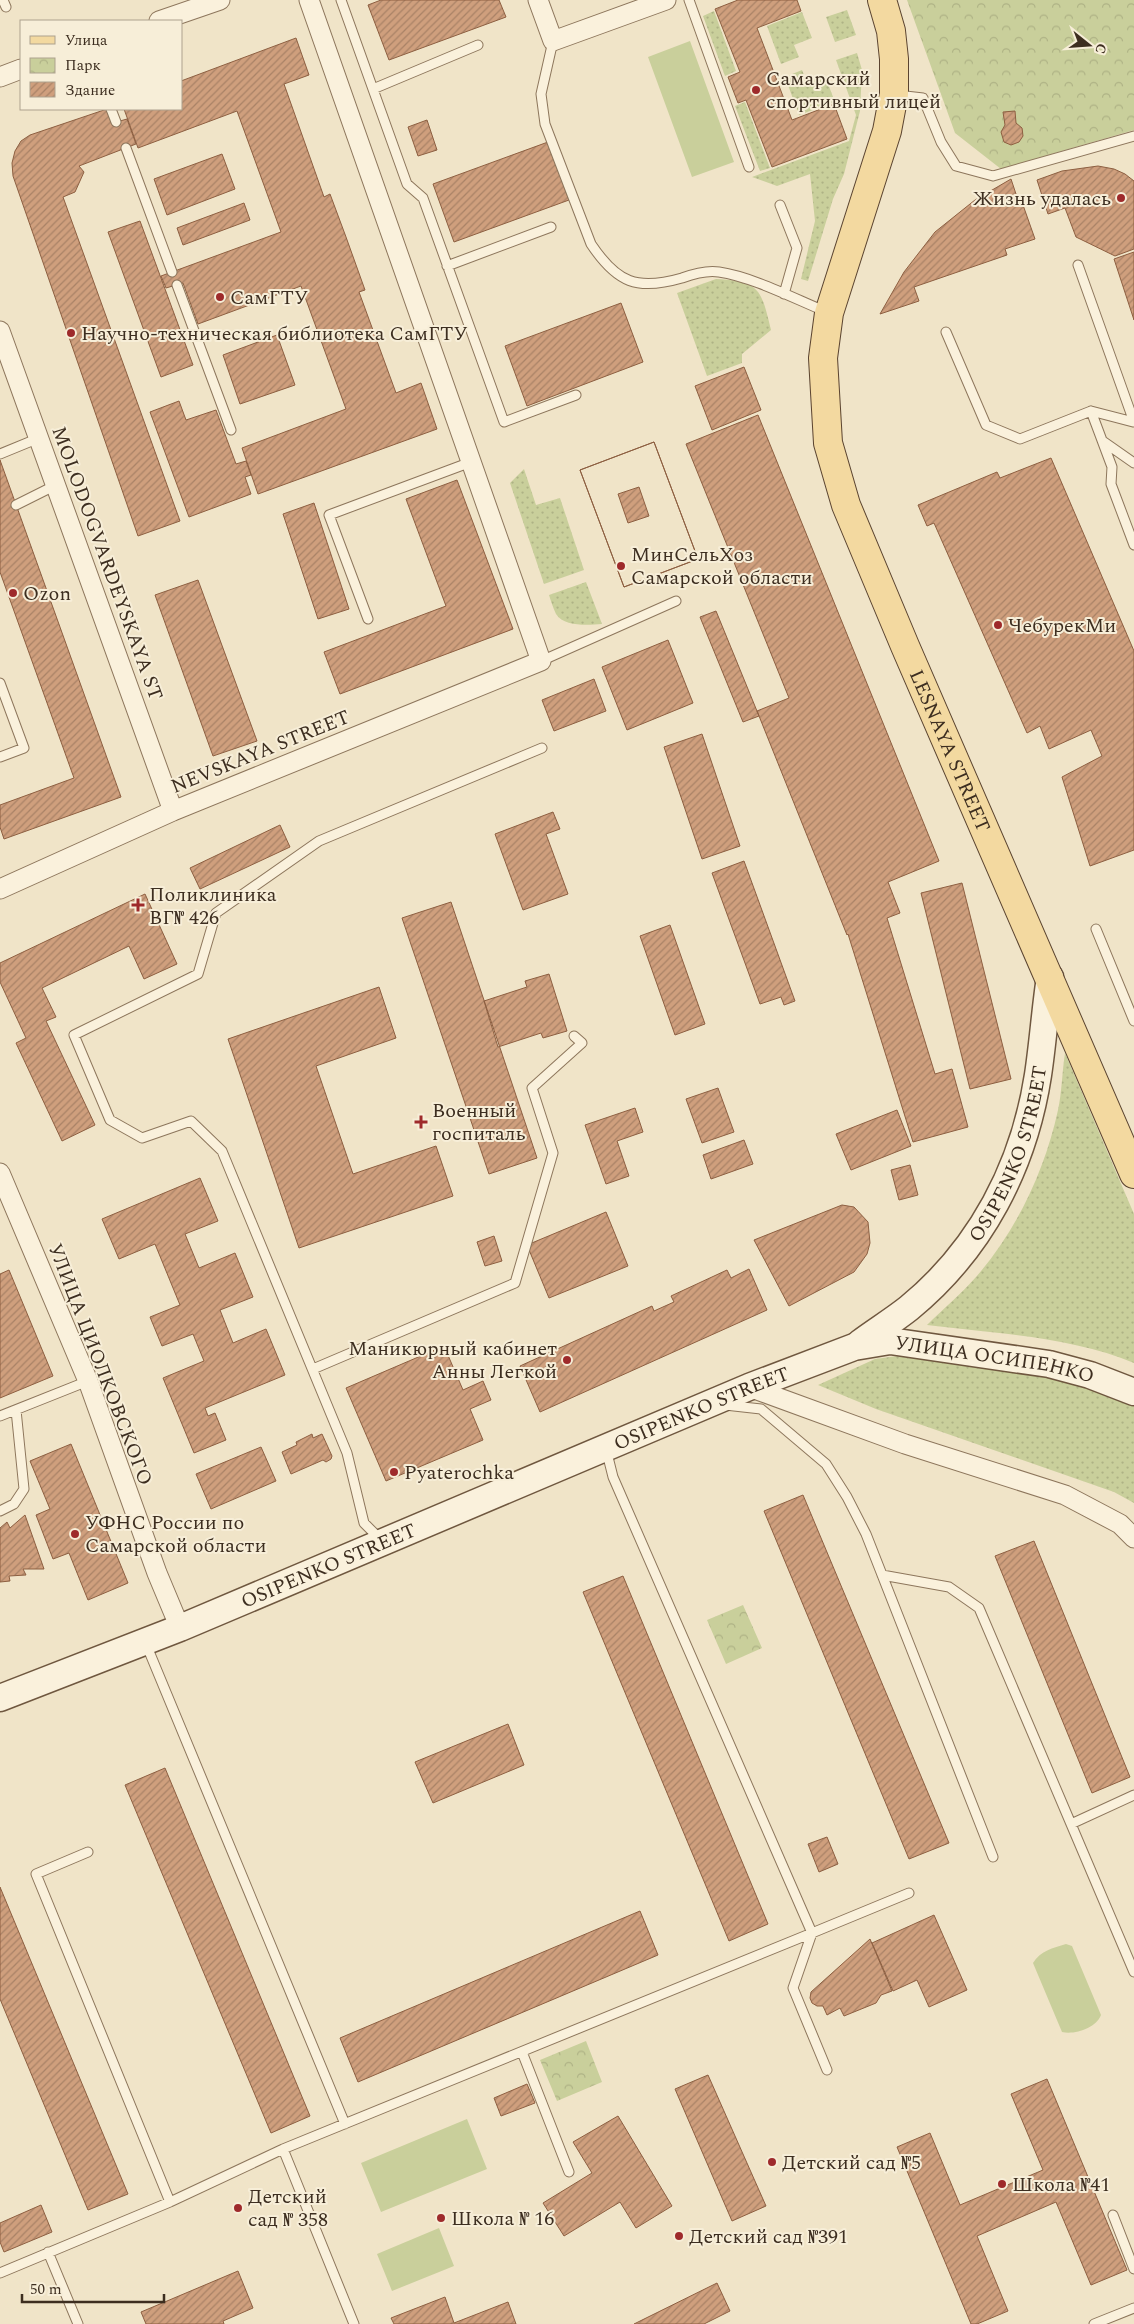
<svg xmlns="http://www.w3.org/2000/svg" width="1134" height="2324" font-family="Spectral,serif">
	<defs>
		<pattern id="grass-dots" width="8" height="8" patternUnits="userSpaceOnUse" patternTransform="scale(1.25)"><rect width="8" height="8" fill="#c9cf9b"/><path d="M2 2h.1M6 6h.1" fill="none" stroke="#aeb285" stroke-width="1.8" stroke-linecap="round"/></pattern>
		<pattern id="park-crowns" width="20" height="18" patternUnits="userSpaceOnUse" patternTransform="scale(1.25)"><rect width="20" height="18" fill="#c9cf9b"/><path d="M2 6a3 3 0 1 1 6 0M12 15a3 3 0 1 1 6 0" fill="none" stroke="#aeb285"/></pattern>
		<pattern id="building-hatch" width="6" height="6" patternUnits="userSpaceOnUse" patternTransform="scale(1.25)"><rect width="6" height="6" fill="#cf9f7d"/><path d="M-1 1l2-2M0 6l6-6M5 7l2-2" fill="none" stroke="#a98266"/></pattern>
	</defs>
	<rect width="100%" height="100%" fill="#f0e4c8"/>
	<path fill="url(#grass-dots)" d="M847,10L856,35L835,42L826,17Z
		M714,11L736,71L725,76L703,16Z
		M802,12L812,38L794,45L799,57L781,64L767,26Z
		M857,53L862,70L860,111L844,174L833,199L808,281L801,279L815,221L810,174L777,186L752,177L849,141L856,115L836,60Z
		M802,70L807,82L825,76L835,102L799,115L785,77Z
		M745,102L770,168L760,171L735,106Z
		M716,279C760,281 761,289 771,330L742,354V363L707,376L677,293Z
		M524,469L536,505L560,498L584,570L544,584L510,483Z
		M586,582L602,624C588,625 564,627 556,614C553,608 551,601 549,595Z
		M1065,1053L1134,1214V1363C1073,1337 993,1333 927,1325C943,1309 961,1294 976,1277C1017,1230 1045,1170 1058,1110C1062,1092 1062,1072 1065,1053Z
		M905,1355L990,1366L1077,1383L1134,1404V1503L1114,1492L876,1409L818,1385L875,1359Z"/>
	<path fill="url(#park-crowns)" d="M907,0H1134V130L1001,169L955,133Z
		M743,1605L762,1648L726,1664L707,1620Z
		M586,2041L602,2082L557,2101L540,2060Z"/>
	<path fill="#c9cf9b" d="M690,41L734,162L692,177L648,57Z
		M1066,1944L1072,1946L1101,2015C1096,2028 1075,2035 1062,2032L1033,1963C1040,1951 1053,1948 1066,1944Z
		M467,2119L487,2169L381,2212L361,2163Z
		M439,2228L454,2266L392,2291L377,2254Z"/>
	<path fill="url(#building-hatch)" stroke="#8d5f41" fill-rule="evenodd" d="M381,0H499L506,17L389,60L368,5Z
		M738,0H797L801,11L757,28L792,120L834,104L847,139L772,167L746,100L738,103L728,77L740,72L715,9Z
		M296,38L309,75L284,84L324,197L330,194L346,237L365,290L359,292L396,393L421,383L437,429L258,494L242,448L346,409L301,286L198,324L183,283L166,288L161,276L281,232L237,111L138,148L124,109H181V81Z
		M107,109L113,123L127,119L136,144L79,166L84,172L75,192L63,197L180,521L138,536L13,176L12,163L15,151L21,141L30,135Z
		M1015,111L1016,123L1022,128L1023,136L1019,142L1011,145L1004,142L1001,132L1005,125L1003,112Z
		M427,120L437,150L418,156L408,127Z
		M548,142L569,200L454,242L433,184Z
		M222,154L235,189L167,215L154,179Z
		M1098,166L1114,169L1125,174L1134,181V249L1115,256L1076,237L1065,208L1048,214L1037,180L1062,171Z
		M1011,179L1020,206L1023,205L1035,239L1005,249L1007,255L914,287L919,301L880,314L904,272L935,232L975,200Z
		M244,203L250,220L183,245L177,228Z
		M140,221L193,365L161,377L108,232Z
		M1134,252V320L1114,259Z
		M621,303L643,362L527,406L505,346Z
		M277,335L295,385L240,404L223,355Z
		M744,367L761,410L712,430L695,386Z
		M179,401L186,420L216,410L236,464L246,461L251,475L245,477L251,494L189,517L150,412Z
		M758,415L939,861L888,882L900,913L887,918L935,1074L952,1069L968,1127L913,1142L848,934L847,935L757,711L789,698L686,444Z
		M654,442L698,559L624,587L580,470ZM639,487L649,516L628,523L618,494Z
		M654,442L698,559L624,587L580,470Z
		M1051,458L1134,651V850L1090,866L1062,777L1102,756L1091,730L1049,749L1040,726L1027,733L934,523L927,526L918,505L997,472L1000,478Z
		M0,460L121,797L4,839L0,827V805L74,778L0,572Z
		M457,480L513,629L340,694L324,652L446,606L406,499Z
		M314,503L349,609L318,619L283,514Z
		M198,580L257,741L213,756L155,595Z
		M716,611L759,716L743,722L700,617Z
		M668,640L693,703L627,730L602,667Z
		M594,679L606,711L554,731L542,700Z
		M702,734L740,846L702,859L664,747Z
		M553,812L560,829L546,834L568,894L523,910L495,834Z
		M280,825L290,847L200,889L190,868Z
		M744,861L795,1001L784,1005L781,997L760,1004L712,873Z
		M962,883L1011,1079L970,1089L921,893Z
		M145,894L177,964L144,979L129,946L42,988L56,1017L46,1021L95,1125L62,1141L16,1043L26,1038L0,982V963Z
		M451,902L537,1158L489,1174L402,918Z
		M670,925L705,1024L675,1035L640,936Z
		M549,974L567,1031L543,1038L541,1033L498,1047L484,1001L527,987L525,981Z
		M379,987L396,1038L316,1066L353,1174L436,1146L453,1196L299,1248L228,1039Z
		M718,1088L734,1132L702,1143L686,1099Z
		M635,1108L643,1132L617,1141L629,1176L606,1184L585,1125Z
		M897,1110L911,1146L851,1170L836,1134Z
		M744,1140L753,1164L711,1179L703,1155Z
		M910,1165L918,1195L899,1200L891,1170Z
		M200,1178L218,1221L185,1234L199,1268L235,1253L253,1297L220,1310L233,1343L266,1329L285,1375L205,1408L208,1416L215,1413L226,1440L194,1453L163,1378L204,1361L193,1334L162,1346L150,1317L180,1305L155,1244L119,1259L102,1219Z
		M842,1205L854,1207L868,1222L870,1243L867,1254L854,1272L789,1306L754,1240Z
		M606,1212L628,1266L549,1298L527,1245Z
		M494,1236L502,1261L485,1266L477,1242Z
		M749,1269L767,1310L540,1412L520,1366L652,1306L654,1311L674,1302L671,1296L727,1270L731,1278Z
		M9,1270L53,1376L0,1398V1274Z
		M444,1346L463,1390L483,1381L491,1400L470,1409L483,1440L386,1481L346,1388Z
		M312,1434L313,1438L322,1434L332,1456L331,1459L326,1462L323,1460L291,1474L282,1452L297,1445L296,1442Z
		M71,1444L128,1583L88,1600L69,1553L53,1559L36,1515L50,1509L30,1461Z
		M261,1447L276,1481L211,1509L196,1474Z
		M803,1495L949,1843L909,1859L764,1511Z
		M25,1515L44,1569H23L26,1575L9,1576L10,1581L0,1582V1528L7,1522L10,1528Z
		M1034,1541L1130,1777L1092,1793L995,1556Z
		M623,1576L768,1924L729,1941L583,1592Z
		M508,1724L524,1765L433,1803L415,1762Z
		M165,1768L310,2116L271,2133L125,1785Z
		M827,1837L838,1864L819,1872L808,1844Z
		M0,1887L128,2194L88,2210L0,1999Z
		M640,1911L658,1955L358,2082L340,2038Z
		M934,1915L967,1990L929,2007L917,1980L893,1991L872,1943Z
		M870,1939L892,1991L881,1995L876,2003L844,2016L840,2008L827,2015L823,2006H817L812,2003L810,1998L811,1992Z
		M708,2075L766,2206L732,2221L675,2089Z
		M1047,2079L1127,2270L1091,2285L1056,2202L977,2236L1008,2311L977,2324H971L897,2147L930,2133L960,2205L1043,2170L1011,2094Z
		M527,2084L535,2103L501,2116L494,2098Z
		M618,2116L672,2206L636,2228L620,2202L564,2236L543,2203L592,2173L573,2142Z
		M41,2205L52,2232L4,2252L0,2242V2223Z
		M238,2271L253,2308L223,2321L224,2324H146L141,2312Z
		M717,2283L730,2311L704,2324H634Z
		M445,2297L454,2323L508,2302L516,2324H394L391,2318Z"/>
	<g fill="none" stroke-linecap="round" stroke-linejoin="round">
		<g stroke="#8d765c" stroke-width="11">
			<path id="service" d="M3,0L6,7
				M341,0L407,184L423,198L504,422L576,395
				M689,0L749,167
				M553,41L541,94L545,124L591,244C617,283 637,291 682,278C693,274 707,270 719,272C753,277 795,299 827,312
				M373,89L478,45
				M897,95L923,98L941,142L956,166L993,176L1134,136
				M111,109L116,122
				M126,148L172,272
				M780,205L797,248L784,294
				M1078,265L1134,422
				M447,266L551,227
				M177,285L231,430
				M946,332L986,425L1020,439L1091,411L1133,422
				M1091,411L1112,467L1111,484L1134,545
				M1104,442L1134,463
				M0,454L39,438
				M16,505L56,485
				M368,619L329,515L471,462
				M541,661L676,601
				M0,683L24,748L0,757
				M1096,929L1134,1021
				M313,1369L515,1283L553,1153L532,1088L582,1043L574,1036
				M725,1405L761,1409L826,1464L847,1497L866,1534L993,1857
				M0,1416L88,1381
				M0,1511L14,1504L24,1489L16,1410
				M381,1540L364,1523L347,1453L222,1151L191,1121L142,1138L110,1120L74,1035L198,974L216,913L319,841L542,748
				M882,1575L949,1587L979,1608L1071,1824
				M146,1644L345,2124
				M1134,1795L1071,1824L1134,1972
				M88,1852L36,1874L170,2202
				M522,2052L569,2172
				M827,2070L793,1988L812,1933L909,1893
				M283,2149L812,1933L613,1477L606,1449
				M1113,2215L1134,2269
				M48,2252L78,2324
				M0,2273L170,2202L283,2149L354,2324
				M1094,2324L1134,2308"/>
		</g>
		<g stroke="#8d765c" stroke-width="21">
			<path id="minor" d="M538,0L553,41L666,0
				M159,21L220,0
				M0,77L21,69
				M0,331L173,811
				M0,889L173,811L541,661L309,0
				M0,1173L88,1381L157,1573L180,1628
				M749,1387L905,1444L1065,1495L1120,1524L1134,1538"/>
		</g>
		<g stroke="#6f573f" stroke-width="29">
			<g id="secondary">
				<path id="s1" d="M860,1343C876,1331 894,1320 909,1308C981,1249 1024,1166 1038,1075C1043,1042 1045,1010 1050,977"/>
				<path id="s2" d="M0,1698L180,1628L749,1387L854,1347L890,1341L1049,1364L1090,1375L1134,1392"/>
			</g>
		</g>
		<g stroke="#5b4430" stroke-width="30">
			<g id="primary">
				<path id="s3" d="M882,0L891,31L894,59V94L887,131L829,313L823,358L828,443L846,505L905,646L1134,1174"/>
			</g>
		</g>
		<use href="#service" stroke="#faf1dc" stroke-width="9"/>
		<use href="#minor" stroke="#faf1dc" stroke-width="19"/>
		<use href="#secondary" stroke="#faf1dc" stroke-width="26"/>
		<use href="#primary" stroke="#f3d9a0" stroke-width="28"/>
	</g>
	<g fill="#9e2a2b" stroke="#f7eed8" stroke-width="2">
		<circle cx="756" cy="90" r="5"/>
		<circle cx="1121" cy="198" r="5"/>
		<circle cx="220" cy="297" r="5"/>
		<circle cx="71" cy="333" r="5"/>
		<circle cx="621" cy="566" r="5"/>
		<circle cx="13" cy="593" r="5"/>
		<circle cx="998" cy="625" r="5"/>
		<path d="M135.5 897.5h5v5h5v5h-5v5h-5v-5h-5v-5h5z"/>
		<path d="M418.5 1114.5h5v5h5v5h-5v5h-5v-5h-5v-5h5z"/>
		<circle cx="567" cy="1360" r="5"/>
		<circle cx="394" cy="1472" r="5"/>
		<circle cx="75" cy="1534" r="5"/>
		<circle cx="772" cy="2162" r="5"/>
		<circle cx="1002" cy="2184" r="5"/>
		<circle cx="238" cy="2208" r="5"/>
		<circle cx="441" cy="2218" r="5"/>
		<circle cx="679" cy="2236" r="5"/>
	</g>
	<g text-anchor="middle" stroke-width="4" stroke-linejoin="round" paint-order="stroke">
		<g font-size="20" fill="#3d2e20" stroke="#f7eed8" text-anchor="start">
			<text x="766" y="85">Самарский<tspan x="766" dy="23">спортивный лицей</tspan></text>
			<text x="1111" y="205" text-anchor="end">Жизнь удалась</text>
			<text x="230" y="304">СамГТУ</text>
			<text x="81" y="340">Научно-техническая библиотека СамГТУ</text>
			<text x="631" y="561">МинСельХоз<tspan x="631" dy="23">Самарской области</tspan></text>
			<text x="23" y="600">Ozon</text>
			<text x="1008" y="632">ЧебурекМи</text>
			<text x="149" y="901">Поликлиника<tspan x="149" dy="23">ВГ№ 426</tspan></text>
			<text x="432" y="1117">Военный<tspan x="432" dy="23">госпиталь</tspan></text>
			<text x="557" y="1355" text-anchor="end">Маникюрный кабинет<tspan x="557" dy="23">Анны Легкой</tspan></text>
			<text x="404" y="1479">Pyaterochka</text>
			<text x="85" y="1529">УФНС России по<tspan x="85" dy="23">Самарской области</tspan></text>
			<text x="782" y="2169">Детский сад №5</text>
			<text x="1012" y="2191">Школа №41</text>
			<text x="248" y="2203">Детский<tspan x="248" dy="23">сад № 358</tspan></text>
			<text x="451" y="2225">Школа № 16</text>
			<text x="689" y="2243">Детский сад №391</text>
		</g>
		<g font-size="20" fill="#3d2e20" stroke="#f7eed8">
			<text transform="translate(108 563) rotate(70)" y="7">MOLODOGVARDEYSKAYA ST</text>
			<text dy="7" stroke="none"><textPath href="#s3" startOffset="786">LESNAYA STREET</textPath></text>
			<text transform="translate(260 751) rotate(-22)" y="7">NEVSKAYA STREET</text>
			<text dy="7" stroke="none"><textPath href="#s1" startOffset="248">OSIPENKO STREET</textPath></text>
			<text dy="7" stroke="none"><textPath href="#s2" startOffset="1066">УЛИЦА ОСИПЕНКО</textPath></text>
			<text transform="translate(101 1364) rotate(69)" y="7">УЛИЦА ЦИОЛКОВСКОГО</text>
			<text dy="7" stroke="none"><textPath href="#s2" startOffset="759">OSIPENKO STREET</textPath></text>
			<text dy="7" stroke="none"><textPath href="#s2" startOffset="354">OSIPENKO STREET</textPath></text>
		</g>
	</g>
	<rect x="20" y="20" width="162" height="90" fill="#f7eed8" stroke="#ada18e"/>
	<rect x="30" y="36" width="25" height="8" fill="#f3d9a0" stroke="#ada18e"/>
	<text x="65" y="45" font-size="15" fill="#3d2e20">Улица</text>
	<rect x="30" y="58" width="25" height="15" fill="url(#park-crowns)" stroke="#ada18e"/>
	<text x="65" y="70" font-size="15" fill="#3d2e20">Парк</text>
	<rect x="30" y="82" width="25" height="15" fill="url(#building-hatch)" stroke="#ada18e"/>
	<text x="65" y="95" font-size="15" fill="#3d2e20">Здание</text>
	<g transform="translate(1089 45) rotate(107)" stroke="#f7eed8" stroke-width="4" paint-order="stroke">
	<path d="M0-4L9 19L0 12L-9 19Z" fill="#3d2e20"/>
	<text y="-8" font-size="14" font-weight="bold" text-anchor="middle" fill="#3d2e20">С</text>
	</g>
	<path d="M22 2294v8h142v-8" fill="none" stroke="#3d2e20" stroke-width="2.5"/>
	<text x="30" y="2294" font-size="15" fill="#3d2e20" stroke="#f7eed8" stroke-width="4" paint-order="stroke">50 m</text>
</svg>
